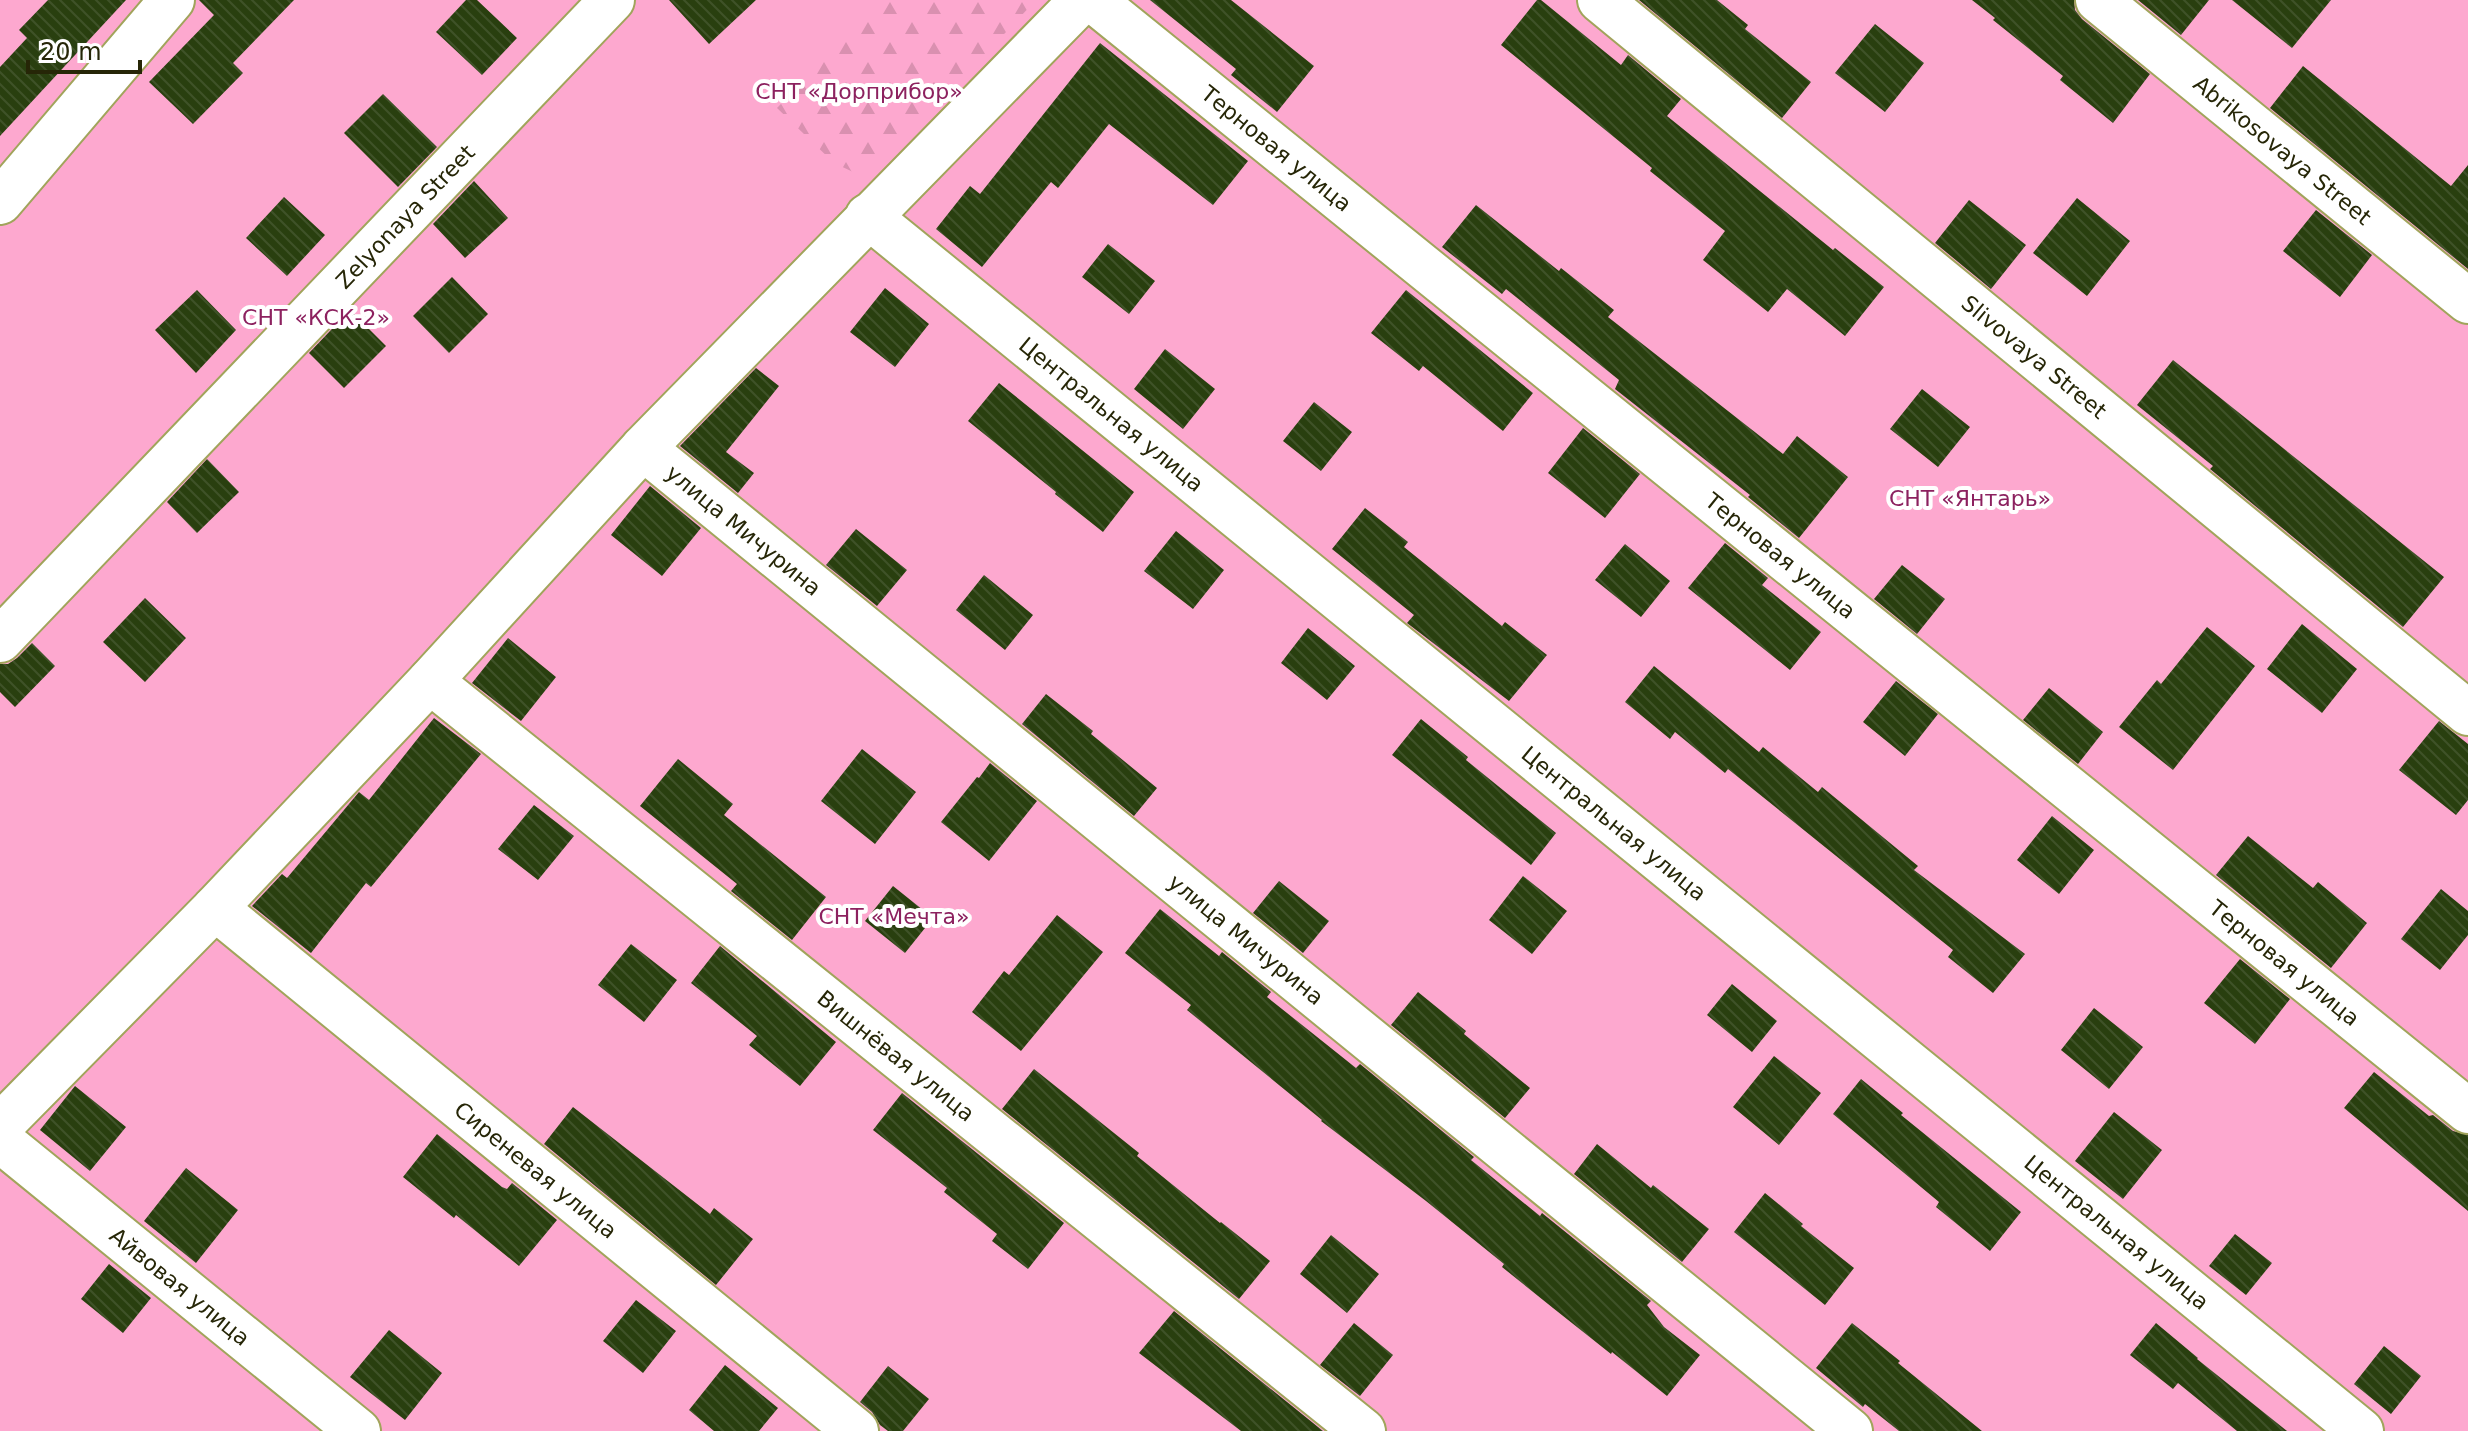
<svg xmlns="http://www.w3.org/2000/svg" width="2468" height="1431" font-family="'DejaVu Sans',sans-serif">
	<defs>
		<pattern id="forest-firs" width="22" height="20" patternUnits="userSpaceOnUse" patternTransform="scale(2)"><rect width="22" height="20" fill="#fda8cf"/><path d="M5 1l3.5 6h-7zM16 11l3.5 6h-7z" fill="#d990b0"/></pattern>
		<pattern id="building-back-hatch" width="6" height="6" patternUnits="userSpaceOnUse" patternTransform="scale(2)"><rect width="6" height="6" fill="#293f0f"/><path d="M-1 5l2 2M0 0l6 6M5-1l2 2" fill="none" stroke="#3f5228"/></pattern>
	</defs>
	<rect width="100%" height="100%" fill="#e3e69b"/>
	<path fill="#fda8cf" d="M0,0H2468V1431H0Z"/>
	<path fill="url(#forest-firs)" d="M881,0H1036L868,179L834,163L777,108Z"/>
	<path fill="url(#building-back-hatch)" d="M48,0H126L0,136V67L27,38L19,30Z
		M199,0H294L233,63L243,73L193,124L149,82L214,15Z
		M466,0H477L517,38L482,75L436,32Z
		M669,0H756L709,44Z
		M1150,0H1231L1314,66L1277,112L1231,75L1236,69Z
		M1537,0H1541L1621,65L1628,55L1681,99L1667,116L1833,250L1835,248L1884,287L1845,336L1787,289L1768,312L1703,260L1725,231L1650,171L1652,168L1501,45Z
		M1639,0H1717L1748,25L1745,29L1811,82L1782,118Z
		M1972,0H2074L2075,10L2082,19L2150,74L2113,123L2060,80L2063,76L1993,20L1995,18Z
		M2138,0H2209L2181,35Z
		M2232,0H2331L2292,48Z
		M1875,24L1924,63L1885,112L1835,73Z
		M1100,43L1248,161L1213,205L1109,124L1058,188L1051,182L982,267L936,229L970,186L980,194Z
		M2303,66L2451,186L2468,165V269L2270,108Z
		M383,94L437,147L398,187L344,133Z
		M474,181L508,218L465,258L433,224Z
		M284,197L325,235L287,276L246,238Z
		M2077,198L2130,241L2087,296L2033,253Z
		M1969,200L2026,245L1991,289L1935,243Z
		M1476,205L1559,271L1561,268L1614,310L1608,317L1783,454L1797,436L1848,477L1799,538L1748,497L1750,495L1615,389L1619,380L1506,289L1502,294L1442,247Z
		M2316,210L2372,255L2340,297L2283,251Z
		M1108,244L1155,281L1129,314L1082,277Z
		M452,277L488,314L449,353L413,316Z
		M885,288L929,324L895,367L850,332Z
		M197,290L236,330L196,373L155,330Z
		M1406,290L1533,393L1503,431L1423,366L1419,371L1371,333Z
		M350,310L386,346L344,388L309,353Z
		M1165,349L1215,389L1183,429L1134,389Z
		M2173,360L2444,577L2403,627L2210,469L2213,466L2137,405Z
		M756,368L779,386L726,452L754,473L738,493L680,446Z
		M999,383L1134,492L1103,532L1055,494L1056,492L968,421Z
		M1922,389L1970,427L1938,467L1890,429Z
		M1314,402L1352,432L1321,471L1283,441Z
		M1583,428L1640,474L1605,518L1548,473Z
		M207,459L239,492L197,533L167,502Z
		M650,486L701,528L662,576L611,535Z
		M1365,508L1408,542L1404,547L1502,626L1505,622L1547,655L1509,701L1407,623L1414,615L1332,549Z
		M856,529L907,570L877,606L826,565Z
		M1176,531L1224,570L1193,609L1144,571Z
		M1725,543L1768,578L1762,585L1821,632L1790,670L1688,588Z
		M1625,544L1670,581L1641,617L1595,580Z
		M1902,565L1945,599L1917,634L1874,599Z
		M984,575L1033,615L1005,650L956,610Z
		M145,598L186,638L145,682L103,642Z
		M2302,624L2357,669L2322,713L2267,669Z
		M2207,627L2255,666L2173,770L2119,727L2157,680L2161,684Z
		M1308,628L1355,666L1327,700L1281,663Z
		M508,638L556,677L521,721L472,683Z
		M32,643L55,666L15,707L0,692V664H8L17,658Z
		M1654,666L1759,752L1763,747L1818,792L1822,787L1918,866L1914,870L2025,954L1993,993L1948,957L1953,950L1728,769L1725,773L1675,732L1670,739L1625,702Z
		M1896,681L1938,714L1905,756L1863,722Z
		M2049,688L2103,732L2078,764L2023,720Z
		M1046,694L1093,731L1091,734L1157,788L1134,816L1022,724Z
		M434,718L481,754L371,887L366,883L311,953L252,906L282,874L287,878L359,792L369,800Z
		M1421,719L1468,757L1466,760L1556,833L1531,865L1392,755Z
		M2439,721L2468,744V800L2456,815L2399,770Z
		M862,749L916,792L875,844L821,801Z
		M678,759L733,804L724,815L826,897L792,940L731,891L737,884L640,806Z
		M990,763L1037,801L989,861L941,822L977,777L979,778Z
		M534,805L574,836L538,880L498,849Z
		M2052,816L2094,850L2059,894L2017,860Z
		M2248,836L2313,888L2318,882L2367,923L2331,968L2216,875Z
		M1523,876L1567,911L1532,954L1489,920Z
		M1279,881L1329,921L1303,953L1253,913Z
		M893,886L933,918L905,953L865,921Z
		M2441,889L2468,911V935L2440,970L2401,939Z
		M1160,909L1219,956L1222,952L1271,992L1267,997L1356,1068L1360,1064L1474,1157L1471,1160L1540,1216L1542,1213L1651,1301L1647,1305L1664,1327L1700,1355L1667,1396L1612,1352L1611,1354L1553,1308L1502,1267L1504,1264L1426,1201L1321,1121L1322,1120L1187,1010L1191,1005L1125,953Z
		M1057,915L1103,952L1021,1051L972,1012L1004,971L1009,975Z
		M631,944L677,980L644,1022L598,985Z
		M720,946L836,1042L800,1086L749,1045L757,1036L691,983Z
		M2240,959L2290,999L2255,1044L2204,1003Z
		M1732,984L1777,1021L1752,1052L1707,1015Z
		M1418,992L1466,1031L1464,1034L1530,1088L1505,1118L1391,1025Z
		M2094,1008L2143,1047L2109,1089L2061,1050Z
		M1774,1056L1821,1093L1779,1145L1733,1107Z
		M1034,1069L1139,1153L1137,1156L1220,1223L1221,1222L1270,1261L1239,1299L1002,1109Z
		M2374,1072L2429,1116L2433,1115L2453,1131L2468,1135V1211L2344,1108Z
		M1861,1079L1903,1113L1901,1115L2021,1212L1990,1251L1936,1207L1939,1202L1833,1114Z
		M75,1086L126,1127L90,1171L40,1130Z
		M902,1093L1064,1223L1028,1269L992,1241L997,1234L944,1192L947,1188L873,1130Z
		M573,1107L710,1214L714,1208L753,1239L716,1285L544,1144Z
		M2114,1112L2162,1150L2123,1199L2075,1161Z
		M437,1134L502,1187L507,1189L512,1183L557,1220L519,1266L456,1215L454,1218L403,1177Z
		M1597,1144L1651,1188L1653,1185L1709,1229L1682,1262L1574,1174Z
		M186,1168L238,1210L196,1263L144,1221Z
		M1765,1193L1803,1224L1801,1226L1854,1268L1825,1305L1734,1232Z
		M2235,1234L2272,1263L2246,1295L2209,1266Z
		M1331,1235L1379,1274L1347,1313L1300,1274Z
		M109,1264L151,1298L123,1333L81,1299Z
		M636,1300L676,1331L643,1373L603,1341Z
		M1174,1311L1323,1431H1241L1139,1353Z
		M1354,1323L1393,1355L1360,1396L1320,1365Z
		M1852,1323L1900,1361L1898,1363L1982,1431H1899L1865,1404L1863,1407L1816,1368Z
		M2156,1323L2198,1358L2197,1359L2287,1431H2237L2178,1383L2173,1389L2130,1355Z
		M389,1330L442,1373L405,1420L350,1377Z
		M2384,1346L2421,1376L2391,1414L2354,1384Z
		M725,1365L778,1408L759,1431H714L689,1410Z
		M888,1366L929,1399L903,1431H888L880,1425L872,1412L860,1402Z"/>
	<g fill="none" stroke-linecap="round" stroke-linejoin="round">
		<g stroke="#a1a45b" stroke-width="48">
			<g id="minor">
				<path id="s1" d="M1093,0L2468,1111"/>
				<path id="s2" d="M1600,0L2468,713"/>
				<path id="s3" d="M2098,0L2468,301"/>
				<path d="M0,202L172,0"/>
				<path id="s4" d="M868,216L2361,1431"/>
				<path id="s5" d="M643,448L1850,1431"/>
				<path id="s6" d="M0,640L612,0"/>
				<path id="s7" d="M430,681L1363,1431"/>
				<path id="s8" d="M215,908L856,1431"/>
				<path d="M0,1126L215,908L430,681L643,448L1082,0"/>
				<path id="s9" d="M0,1140L358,1431"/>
			</g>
		</g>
		<use href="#minor" stroke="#fff" stroke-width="44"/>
	</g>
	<g text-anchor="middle" stroke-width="8" stroke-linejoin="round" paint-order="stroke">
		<g font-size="22" fill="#8c215f" stroke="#fff">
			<text x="859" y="99">СНТ «Дорприбор»</text>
			<text x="316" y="325">СНТ «КСК-2»</text>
			<text x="1970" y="506">СНТ «Янтарь»</text>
			<text x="894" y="924">СНТ «Мечта»</text>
		</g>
		<g font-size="22" fill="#262607" stroke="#fff">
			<text dy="8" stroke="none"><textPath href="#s1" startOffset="236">Терновая улица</textPath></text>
			<text dy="8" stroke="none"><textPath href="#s3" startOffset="238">Abrikosovaya Street</textPath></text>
			<text dy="8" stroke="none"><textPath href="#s6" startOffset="586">Zelyonaya Street</textPath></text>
			<text dy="8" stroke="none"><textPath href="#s2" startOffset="562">Slivovaya Street</textPath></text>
			<text dy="8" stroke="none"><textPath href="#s4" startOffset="314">Центральная улица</textPath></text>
			<text dy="8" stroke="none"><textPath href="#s5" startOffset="130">улица Мичурина</textPath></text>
			<text dy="8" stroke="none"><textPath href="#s1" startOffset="884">Терновая улица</textPath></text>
			<text dy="8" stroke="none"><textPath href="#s4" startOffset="962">Центральная улица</textPath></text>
			<text dy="8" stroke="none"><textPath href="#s5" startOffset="778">улица Мичурина</textPath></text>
			<text dy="8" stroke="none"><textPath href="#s1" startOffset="1532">Терновая улица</textPath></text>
			<text dy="8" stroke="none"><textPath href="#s7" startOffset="598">Вишнёвая улица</textPath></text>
			<text dy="8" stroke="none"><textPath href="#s8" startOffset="414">Сиреневая улица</textPath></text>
			<text dy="8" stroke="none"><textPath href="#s4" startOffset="1610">Центральная улица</textPath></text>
			<text dy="8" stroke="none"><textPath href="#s9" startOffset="232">Айвовая улица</textPath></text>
		</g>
	</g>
	<path d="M28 60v12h112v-12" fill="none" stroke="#262607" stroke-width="4"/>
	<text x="40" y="60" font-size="24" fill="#262607" stroke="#ffffff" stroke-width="6" paint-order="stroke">20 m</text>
</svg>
